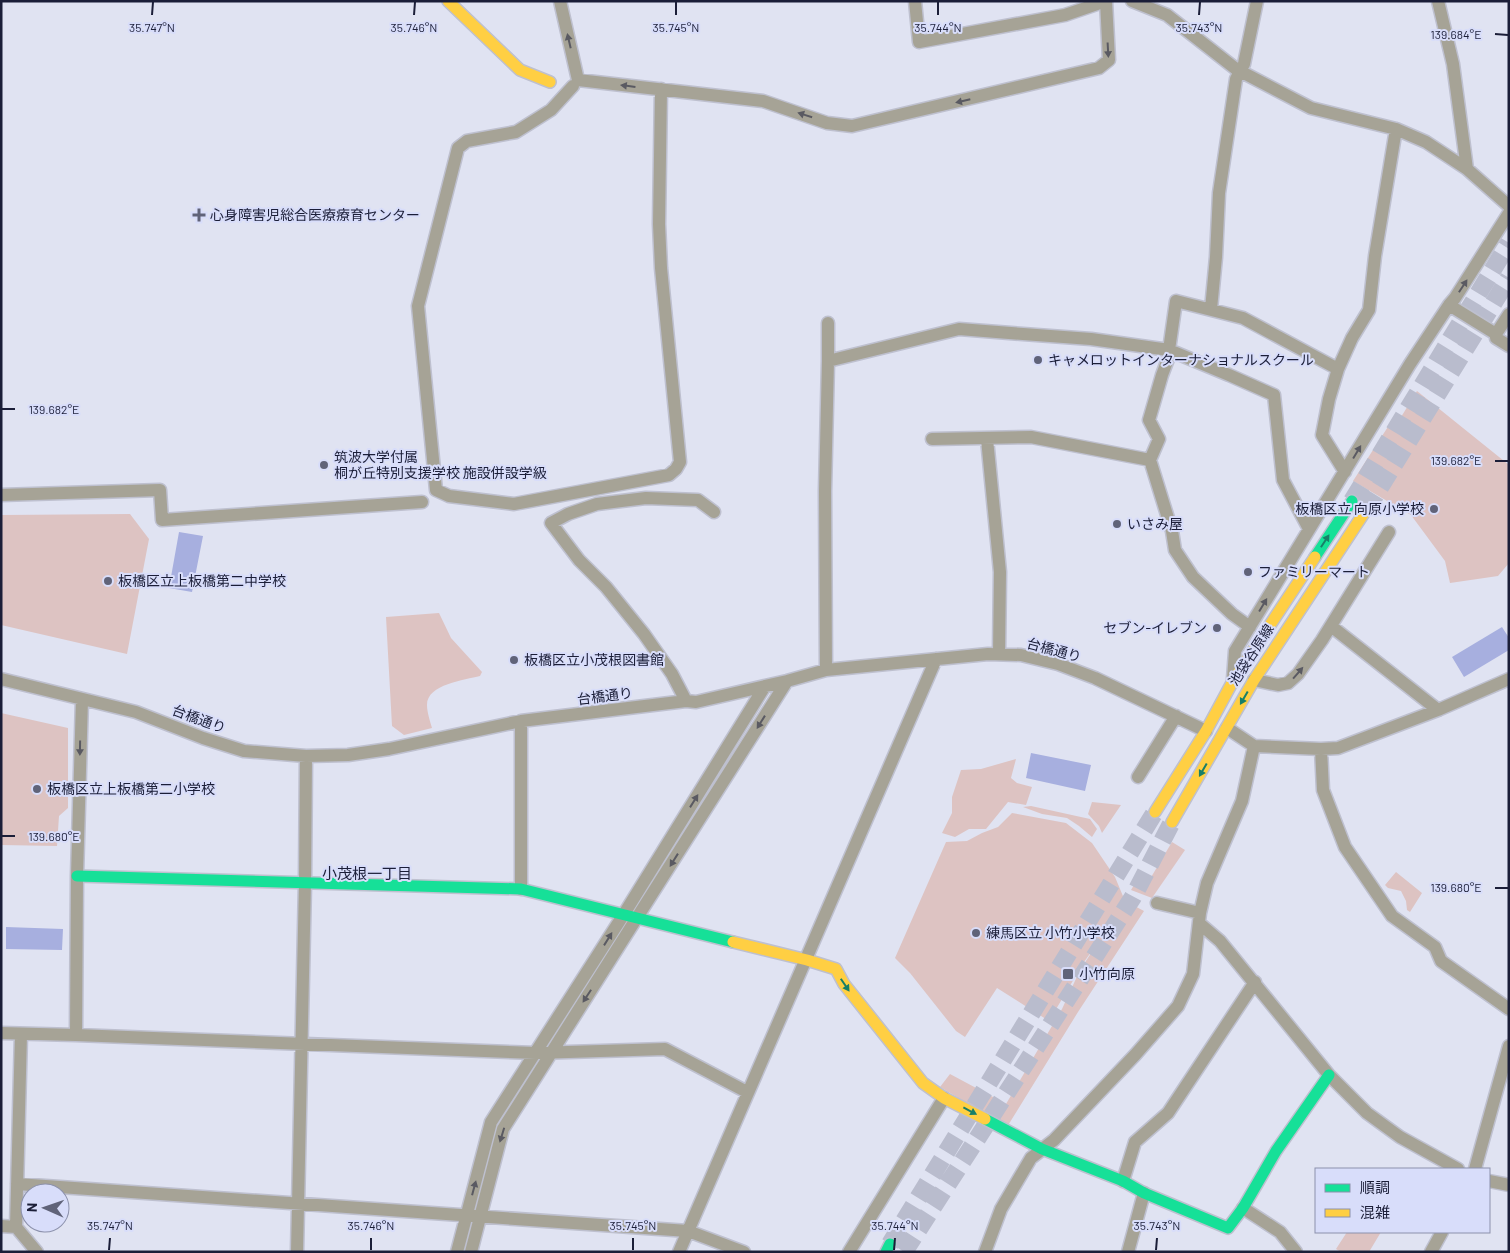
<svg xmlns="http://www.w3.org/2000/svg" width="1510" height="1253" font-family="Barlow,'Noto Sans JP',sans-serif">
	<rect width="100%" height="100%" fill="#e0e3f2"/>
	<path fill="#ddc3c2" d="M1417,391L1509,465V563L1498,576L1450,583L1445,561L1411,515L1353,481L1393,419L1398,422Z
		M130,514L149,539L127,654L1,625V515Z
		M439,613L451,638L482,672L480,676C465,680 427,684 427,705C427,712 430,721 432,728L404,735L392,726L386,617Z
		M1,713L68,728V808L59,816L57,846L1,845Z
		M1016,759L1011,778L1017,783L1032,787L1026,805L1008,802L986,829H969L955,837L942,833L952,813V797L961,770L981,769Z
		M1092,802L1121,805L1102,833L1099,826L1088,814Z
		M1031,806L1090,819L1097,829L1092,837L1079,826L1067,818L1042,814L1023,807Z
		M1012,813L1066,823L1092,843L1115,877L1125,901L1144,911L1078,1012L1007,1127L940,1087L950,1074L1006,1104L1062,1009L1080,970L1101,938L1084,962L1049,1021L997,988L965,1037L956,1031L910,973L895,958L946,842L967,841L982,833L998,827Z
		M1172,842L1185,850L1152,898L1131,890L1140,875L1150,879Z
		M1396,872L1422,893L1410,912L1407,910L1406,901L1401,891L1388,888L1385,885Z
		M1347,1232H1381L1369,1252H1341L1336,1249Z"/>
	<path fill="#a7afdf" d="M179,532L203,536L192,592L169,588Z
		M1502,627L1509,638V650L1464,677L1452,657Z
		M1031,753L1091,765L1085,791L1026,778Z
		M6,927L63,929L62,950L6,949Z"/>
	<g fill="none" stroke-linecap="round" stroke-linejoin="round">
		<path stroke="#b9bccd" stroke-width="18" stroke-dasharray="18 9" stroke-linecap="butt" d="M1352,501L1509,243
			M1366,510L1509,278
			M890,1244L1155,812
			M904,1252L1133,897L1172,822"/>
		<g stroke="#bec0cf" stroke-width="15">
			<path id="street" d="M560,1L578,80
				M915,1L919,42L1065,15L1097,4L1102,1
				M1132,1L1167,15L1236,69L1311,108L1396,129L1426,142L1467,169
				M1438,1L1453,64L1467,169L1509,206
				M578,80L763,101L827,123L852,126L1099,68L1109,60L1106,1
				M573,86L551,110L516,132L467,141L458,148L418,306L436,490L449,496L514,504L669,475L676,469L680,462L661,268L659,224L661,89
				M1449,305L1496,334V338L1509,346
				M1211,309L1216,257L1219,193L1236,79L1244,64L1257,1
				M1496,334L1509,314
				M1169,350L1176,301L1243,318L1338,369L1329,399L1322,435L1345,472
				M828,361V323
				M1338,369L1352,338L1369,310L1375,256L1396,129
				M932,439L1031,437L1150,460L1172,531L1175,550L1193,577L1232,614L1250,627
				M987,439L1000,572L999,654
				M1150,460L1159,439L1149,420L1162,375L1171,351
				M1,495L160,490L162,520L422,502
				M1331,626L1438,710
				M826,670L825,491L828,361L959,329L1023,334L1091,339L1169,350L1229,375L1274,395L1283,480L1309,529
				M1,679L136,712L203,738L244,751L306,756L348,755L389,749L521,721L686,701L696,702L787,681L826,670L988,654L1021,655L1058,664L1095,678L1206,731
				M1233,679L1235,651L1410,364L1449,305L1455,298L1509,213
				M1254,680L1278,685L1288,683L1298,674L1322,640L1389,532
				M686,701L672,674L644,634L606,587L579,560L551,523L568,514L597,504L646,498L698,500L714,512
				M1227,728L1254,746L1321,749L1338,748L1438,710L1509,679
				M1321,749L1323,790L1345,847L1392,916L1435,947L1441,961L1509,1009
				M1138,777L1176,716
				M521,889V721
				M1157,903L1200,913
				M1199,923L1220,941L1329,1075L1367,1113L1400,1137L1458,1169
				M1,1033L76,1035L77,876L82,699
				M76,1035L536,1053L665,1049L747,1092
				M1475,1169L1509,1046
				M1123,1181L1135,1142L1168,1113L1255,982
				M1489,1181L1509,1185
				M17,1184L688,1231L744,1252
				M1243,1208L1280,1232L1296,1252
				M1,1226L16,1227L37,1252
				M16,1227L21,1034
				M297,1252L305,883L306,756
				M457,1252L491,1122L624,914L765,686
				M471,1252L503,1129L787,681
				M679,1252L936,659
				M849,1252L944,1098
				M985,1252L1001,1209L1031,1158L1054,1140L1135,1055L1178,1006L1193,974L1200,913L1207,883L1242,801L1254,746
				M1128,1252L1144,1193
				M1431,1252L1442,1232"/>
		</g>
		<g stroke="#bec0cf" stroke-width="14">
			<path id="fast" d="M1315,557L1352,501
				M77,876L521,889L733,942
				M985,1119L1042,1149L1123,1181L1144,1193L1228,1228L1243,1208L1276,1151L1329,1075
				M886,1252L890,1244"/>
		</g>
		<g stroke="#bec0cf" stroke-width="14">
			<path id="slow" d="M448,1L520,70L550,82
				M1155,812L1206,731L1233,681L1315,557
				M1172,822L1254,680L1366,510
				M733,942L807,960L836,969L844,984L923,1083L944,1098L985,1119"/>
		</g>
		<use href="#street" stroke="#a6a396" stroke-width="12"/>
		<use href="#fast" stroke="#16e098" stroke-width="11"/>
		<use href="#slow" stroke="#ffcf43" stroke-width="11"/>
	</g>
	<defs><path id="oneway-solid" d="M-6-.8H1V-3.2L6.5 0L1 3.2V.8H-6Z" transform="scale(1.25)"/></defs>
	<g fill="#5a5a62">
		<use href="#oneway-solid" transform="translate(569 41) rotate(-103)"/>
		<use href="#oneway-solid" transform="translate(1108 50) rotate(87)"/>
		<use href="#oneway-solid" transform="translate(628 86) rotate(-173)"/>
		<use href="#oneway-solid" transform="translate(963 101) rotate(167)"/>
		<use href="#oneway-solid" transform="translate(805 115) rotate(-162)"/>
		<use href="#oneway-solid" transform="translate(1463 286) rotate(-57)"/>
		<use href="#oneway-solid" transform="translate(1357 452) rotate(-59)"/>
		<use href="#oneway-solid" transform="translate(1263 605) rotate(-59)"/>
		<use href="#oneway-solid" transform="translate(1298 673) rotate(-49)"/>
		<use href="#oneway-solid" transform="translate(761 722) rotate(122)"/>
		<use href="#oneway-solid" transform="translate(80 748) rotate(91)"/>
		<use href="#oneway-solid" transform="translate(694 801) rotate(-58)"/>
		<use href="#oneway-solid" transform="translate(674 860) rotate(122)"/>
		<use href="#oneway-solid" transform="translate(608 939) rotate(-58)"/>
		<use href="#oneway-solid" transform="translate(587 996) rotate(123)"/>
		<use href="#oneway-solid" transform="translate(502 1135) rotate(107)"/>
		<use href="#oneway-solid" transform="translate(474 1188) rotate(-75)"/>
	</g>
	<g fill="#187f68">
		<use href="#oneway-solid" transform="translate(1325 541) rotate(-57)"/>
		<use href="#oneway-solid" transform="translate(1244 698) rotate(120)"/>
		<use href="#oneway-solid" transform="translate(1203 770) rotate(120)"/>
		<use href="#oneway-solid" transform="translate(845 985) rotate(56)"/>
		<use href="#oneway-solid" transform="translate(970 1111) rotate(28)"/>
	</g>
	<path fill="none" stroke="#1b1e38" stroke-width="2" d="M152,15L153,2M414,15L415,2M676,15V2M938,15V2M1199,15L1200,2M1495,34L1508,35M2,409H15M1495,461H1508M2,836H15M1495,888H1508M109,1250L110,1238M371,1250V1238M633,1250V1238M894,1250L895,1238M1156,1250L1157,1238"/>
	<g fill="#606379" stroke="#d8ddfa" stroke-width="2">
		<path d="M196.5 207.5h5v5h5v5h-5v5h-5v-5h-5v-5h5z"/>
		<circle cx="1038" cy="360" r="5"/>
		<circle cx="324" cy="465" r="5"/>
		<circle cx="1434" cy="509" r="5"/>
		<circle cx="1117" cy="524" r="5"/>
		<circle cx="1248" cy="572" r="5"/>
		<circle cx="108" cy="581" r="5"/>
		<circle cx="1217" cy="628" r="5"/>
		<circle cx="514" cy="660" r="5"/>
		<circle cx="37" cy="789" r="5"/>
		<circle cx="976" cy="933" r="5"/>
		<rect x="1062" y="968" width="12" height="12" rx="2.5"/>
	</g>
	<g text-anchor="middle" stroke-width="4" stroke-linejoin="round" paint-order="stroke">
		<g font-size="14" fill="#1b1e38" stroke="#d8ddfa" text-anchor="start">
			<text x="210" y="220">心身障害児総合医療療育センター</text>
			<text x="1048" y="365">キャメロットインターナショナルスクール</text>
			<text x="334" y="462">筑波大学付属<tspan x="334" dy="16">桐が丘特別支援学校 施設併設学級</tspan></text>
			<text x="1424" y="514" text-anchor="end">板橋区立 向原小学校</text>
			<text x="1127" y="529">いさみ屋</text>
			<text x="1258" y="577">ファミリーマート</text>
			<text x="118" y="586">板橋区立上板橋第二中学校</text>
			<text x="1207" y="633" text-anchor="end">セブン-イレブン</text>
			<text x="524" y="665">板橋区立小茂根図書館</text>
			<text x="47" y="794">板橋区立上板橋第二小学校</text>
			<text x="986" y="938">練馬区立 小竹小学校</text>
			<text x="1079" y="979">小竹向原</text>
		</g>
		<g font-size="14" fill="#1b1e38" stroke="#d8ddfa">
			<text transform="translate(1054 650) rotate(15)" y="5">台橋通り</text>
			<text transform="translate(1251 655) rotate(-57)" y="5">池袋谷原線</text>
			<text transform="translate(605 696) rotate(-7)" y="5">台橋通り</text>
			<text transform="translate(199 719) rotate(20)" y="5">台橋通り</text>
		</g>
		<g font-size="15" fill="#1b1e38" stroke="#d8ddfa">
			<text x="367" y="879">小茂根一丁目</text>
		</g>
	</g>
	<g font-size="12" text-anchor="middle" fill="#1b1e38" stroke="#d8ddfa" stroke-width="4" stroke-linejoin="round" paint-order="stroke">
		<text x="152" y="32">35.747°N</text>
		<text x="414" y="32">35.746°N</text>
		<text x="676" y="32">35.745°N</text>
		<text x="938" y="32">35.744°N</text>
		<text x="1199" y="32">35.743°N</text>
		<text x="1456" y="39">139.684°E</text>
		<text x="54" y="414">139.682°E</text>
		<text x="1456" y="465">139.682°E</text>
		<text x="54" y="841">139.680°E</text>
		<text x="1456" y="892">139.680°E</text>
		<text x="110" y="1230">35.747°N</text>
		<text x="371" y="1230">35.746°N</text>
		<text x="633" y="1230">35.745°N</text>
		<text x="895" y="1230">35.744°N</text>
		<text x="1157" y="1230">35.743°N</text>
	</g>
	<rect width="1510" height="1253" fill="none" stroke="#1b1e38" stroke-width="5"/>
	<rect x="1315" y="1168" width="175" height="65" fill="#d8ddfa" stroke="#8c91ac"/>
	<rect x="1325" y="1184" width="25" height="8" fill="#16e098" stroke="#8c91ac"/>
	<text x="1360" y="1193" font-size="15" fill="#1b1e38">順調</text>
	<rect x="1325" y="1209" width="25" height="8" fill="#ffcf43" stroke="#8c91ac"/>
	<text x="1360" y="1218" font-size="15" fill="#1b1e38">混雑</text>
	<g transform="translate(45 1208) rotate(272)"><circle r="24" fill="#d8ddfa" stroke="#8c91ac"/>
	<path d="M0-4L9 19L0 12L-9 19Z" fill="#606379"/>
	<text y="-8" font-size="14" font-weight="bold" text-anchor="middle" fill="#1b1e38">N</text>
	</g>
</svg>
